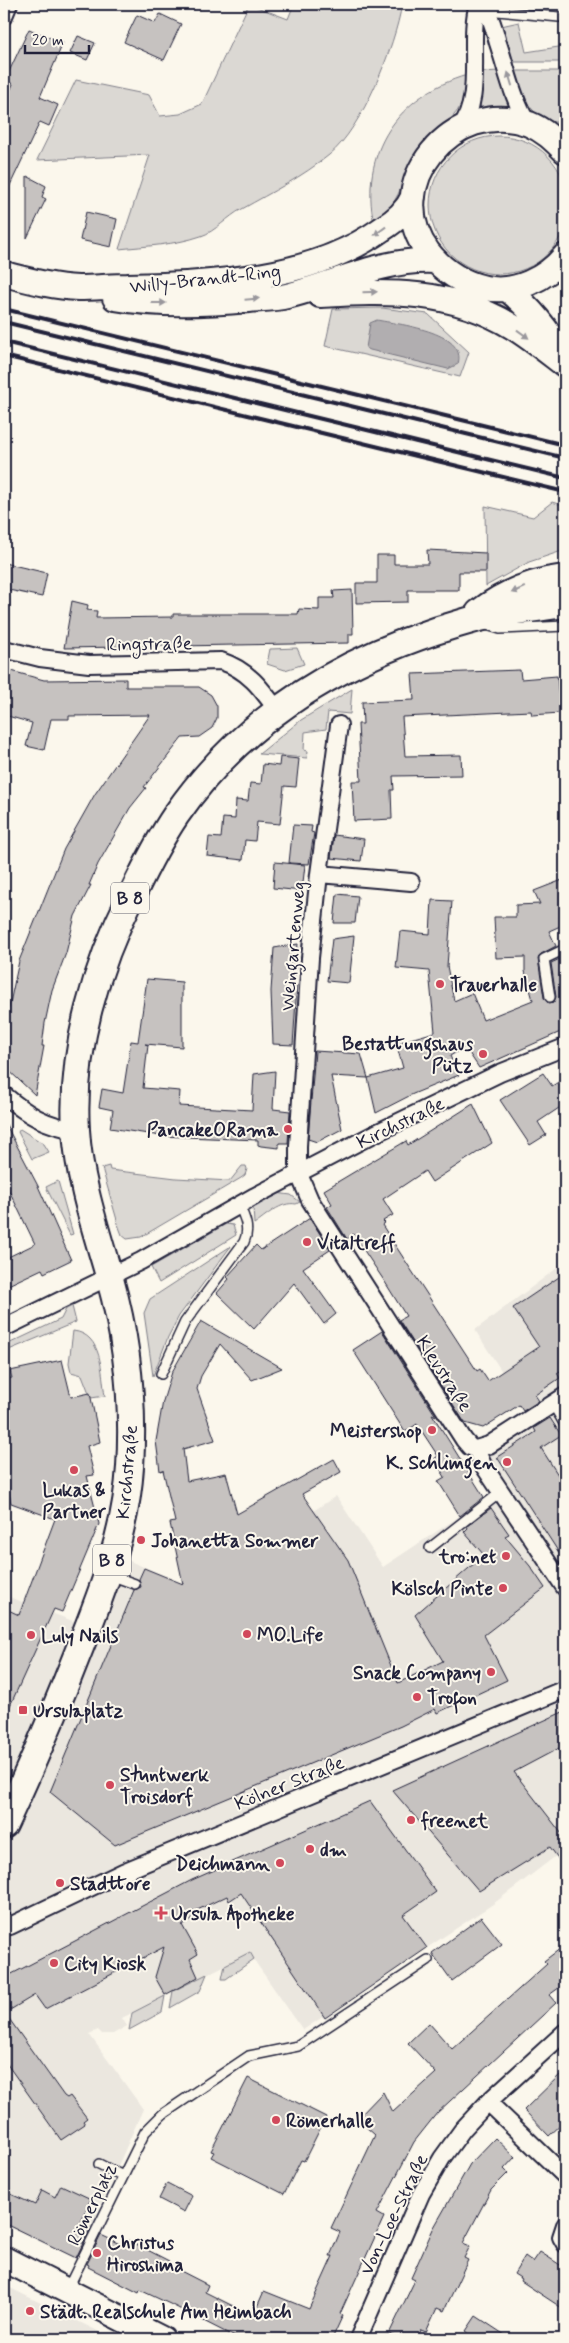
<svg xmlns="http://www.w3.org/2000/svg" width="569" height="2343" font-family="Mynerve,sans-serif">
	<rect width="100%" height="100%" fill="#fbf7ec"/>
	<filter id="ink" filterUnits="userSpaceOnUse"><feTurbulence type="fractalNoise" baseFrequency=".02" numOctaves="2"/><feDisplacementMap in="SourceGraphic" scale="10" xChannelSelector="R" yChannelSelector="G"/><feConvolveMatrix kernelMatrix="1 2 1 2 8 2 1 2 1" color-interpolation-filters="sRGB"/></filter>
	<g filter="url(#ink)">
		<path fill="#ebe7df" d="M565,1262V1849L493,1904L303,2030L249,1953L122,2018L127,2026L113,2034H102L98,2030L89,2034L143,2109L77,2259L4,2224V1595L78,1623L104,1550L186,1585L227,1568L336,1496L383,1567L454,1520L491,1492L473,1466L537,1426L475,1330Z
			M4,2285L110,2337L109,2339H4Z"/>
		<path fill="#dbd8d3" stroke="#7e7d87" d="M249,4L288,19L294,4H402C395,46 362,129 329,155C302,177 272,192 242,209C228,216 215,232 201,236C175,245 146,246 119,249L150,155L37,160L76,80L149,95L160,116L180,114L202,104Z
			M519,22L526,52L565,46V62H510L501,26Z
			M500,71L510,105L482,108L480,106L481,72Z
			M513,71H565V123C533,123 522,98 513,71Z
			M467,75C466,86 467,95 461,105C453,121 435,129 424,143C401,172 406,198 374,224C359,152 398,95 467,75Z
			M430 205a69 69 0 1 1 138 0a69 69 0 1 1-138 0Z
			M382,308L428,314L469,352L460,377L325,346L333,309Z
			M552,502L565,506V550L529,562L486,586L485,506L533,517Z
			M297,648L304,664L285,670L267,664L270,649Z
			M352,689L350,714L328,712L326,729L305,732L304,750L308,751L307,758L259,754L301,720Z
			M20,1129L44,1144L49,1152L32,1159L18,1132Z
			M109,1166L110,1170L176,1178L230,1181L242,1166H246L247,1169L245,1175L241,1178L141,1237L127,1239L122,1235L119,1227L102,1168Z
			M58,1181L73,1234L70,1235L46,1187Z
			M276,1193L291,1195L300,1202L296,1204C281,1201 266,1216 254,1224L253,1207Z
			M226,1224L233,1225L236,1235L159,1283L151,1267Z
			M231,1246L179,1316L168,1337L153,1376L144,1313L150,1299Z
			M72,1306L76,1322L4,1352V1346L61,1319L66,1309Z
			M73,1331C103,1334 101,1372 105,1396L91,1398L82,1375L71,1372L69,1363Z
			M250,1952L254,1959L226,1979H222L225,1965Z
			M207,1974L200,1991L170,2008L173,1991Z
			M165,1996L162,2012L129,2030L132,2013Z"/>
		<path fill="#b1aeb0" stroke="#787681" d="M377,320C396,324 468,331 458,364L448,369L370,350L366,348L370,323Z"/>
		<path fill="#c6c2c0" stroke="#22223b" d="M160,14L181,24L164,60L124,42L137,15L155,23Z
			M29,29L63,43L40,97L58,105L49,126L40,122L4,198V105L13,84L5,80Z
			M78,36L95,43L87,60L70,53Z
			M27,176L46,186L42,197L46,199L27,238Z
			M86,212L117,219L111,247L80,240Z
			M427,550L486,553V572H459V590H408V602L356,603V583H377V555H394V564H428Z
			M4,563L47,573L42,597L4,589Z
			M352,590L353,634H349V643L64,648L72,601L88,605L87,610L97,611L96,618L173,617V614H298L299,609L319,610V598H334L333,591Z
			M4,669L44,680L126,679V687H199L211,695L217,706V718L212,728L199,737L182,738L144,787L146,788L130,808L98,864L89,885H91L75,916L66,953L52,990L45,1023L42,1046H44L35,1095L4,1066V1031L19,961L64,849L95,794L150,715L69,716V719H51L44,750L26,746L32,723L4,715Z
			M520,670L521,679L557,676L560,713L532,715L531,711L402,717L405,756L461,755L462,775L393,776L394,790H391L392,819L354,821L352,781H361L358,724H363L362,702L414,700L412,674Z
			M280,757L299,759L296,787L284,786L280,824L257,822L255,841L245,840L243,860L207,856L209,837L221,838L223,818L235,819L236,800L248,801L250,783L261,784L263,764L279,766Z
			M293,825L312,826L311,832L314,833L309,864L289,863Z
			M334,835L364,839L361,861L331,858Z
			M275,862L305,865L302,891L273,888Z
			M565,879V924L549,931L556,946L541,954L538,959L544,998L548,1003L554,1002L556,997L551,963L562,958L565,966V1030L479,1068L465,1047L450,1056L459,1075L413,1094L376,1113L368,1078L403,1068L396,1043L435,1032L429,971L396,968L400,931L430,934L432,900L452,901L447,966L454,1001L472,993L483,1020L533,1000L525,971V957L496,958L494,917H516V905L540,904L534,891Z
			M337,894L358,896L355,923H334Z
			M354,936L349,983L327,981L332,939Z
			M298,944L294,984L297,985L293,1045L273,1044L271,991L274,948Z
			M147,979L182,982V1047L145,1044L148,1045L143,1088L180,1091L179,1106L252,1110L254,1074L275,1071L273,1109L290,1111L288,1143H279V1148L261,1146L258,1145V1140L161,1136L110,1128L113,1110L99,1107L102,1089L123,1093L131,1041L138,1042Z
			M315,1051L361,1054L368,1078L331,1076L342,1129L317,1142L308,1139Z
			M543,1073L552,1086L565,1078V1104L538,1122L546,1135L530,1145L500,1100Z
			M473,1104L492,1143L432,1182L425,1171L383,1199L393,1215L383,1221L385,1223L382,1225L477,1371L480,1369L488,1381L539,1347L513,1308L565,1273V1368L557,1373L560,1378L535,1395L539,1401L523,1411L519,1405L483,1428L465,1423L399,1320L406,1316L385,1282L353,1234L347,1239L327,1207L332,1204L324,1190L406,1141L408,1145Z
			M4,1121L38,1186L71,1260L44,1273L42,1269L4,1287V1259L35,1244L4,1180Z
			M310,1218L330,1250L303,1268L336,1314L324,1324L294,1283L254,1329L217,1293L229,1279L227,1277L256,1245L261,1250Z
			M201,1321L282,1368L252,1380L220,1344L201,1376L197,1389L215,1440L183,1449L187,1481L226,1473L237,1514L334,1459L341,1472L302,1494L348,1560L398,1683L443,1661L415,1615L484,1555L464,1532L468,1528L467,1526L491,1508L509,1534L505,1536L530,1566L545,1588L484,1635L507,1680L437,1713L435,1709L401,1726L115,1845L50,1792L134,1590L141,1587L139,1579L144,1568L183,1584L170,1523L175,1522L163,1470L160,1471L156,1441L163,1401L172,1372Z
			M382,1331L436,1416L432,1414L484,1497L460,1516L438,1481L445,1477L434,1459L438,1456L417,1424L405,1432L353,1350Z
			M62,1360L71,1397L90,1393L100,1442L87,1446L94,1475L87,1476L99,1524L62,1612L54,1609L4,1719V1608L19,1615L55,1519L11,1503L4,1469V1379L12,1378L10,1371Z
			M550,1418L561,1435L541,1448L565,1486V1562L497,1457L536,1432L534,1428Z
			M565,1711V1745L514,1772L565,1838V1868L550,1847L479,1891L392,1790Z
			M370,1801L436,1892L403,1915L427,1948L325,2018L241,1893L229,1901L227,1896L191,1913L194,1919L182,1925L198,1954L190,1959L198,1977L165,1995L155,1977L164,1947L45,2009L35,1995L5,2013L64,2096L67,2098L70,2096L87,2118L83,2121L85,2124L61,2140L4,2060V1978L192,1880Z
			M481,1917L502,1944L452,1981L432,1953Z
			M565,1945V1988L563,1985L549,1995L556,2003L437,2113L414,2142L377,2213L384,2217L340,2314L343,2315L332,2339H239L170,2304L140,2290L139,2293L88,2267L89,2265L87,2264L101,2235L124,2246L128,2240L169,2261L167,2264L208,2285L205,2292L253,2316L264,2291L309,2309L333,2256H330L340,2232L331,2228L375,2135L357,2119L383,2092L393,2112L436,2073L408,2043L429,2023L452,2049L547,1964L544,1961Z
			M565,2070V2121L549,2136L524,2110Z
			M248,2078L326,2117L304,2161L301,2160L284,2194L211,2157L214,2152L211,2151Z
			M495,2138L515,2157L504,2169L508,2173L491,2190L463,2243L470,2246L464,2258L468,2260L444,2311L437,2308L426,2332L421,2330L417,2339H400L389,2334L415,2280L411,2278L433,2229L470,2164Z
			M167,2183L192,2196L184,2212L159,2199Z
			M61,2185L91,2199L79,2224L90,2229L76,2258L4,2223V2191L35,2205L42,2190L55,2197Z
			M540,2252L565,2268V2310L521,2281L522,2279L514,2274L525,2256L533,2262Z
			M476,2316L511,2339L475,2338L466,2331Z"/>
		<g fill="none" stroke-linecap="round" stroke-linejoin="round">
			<g stroke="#22223b" stroke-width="12">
				<path id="lane" d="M487,10L559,17
					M483,624L500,629L565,626
					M550,997L544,959L565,949
					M161,1374L185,1322L244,1242C250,1229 245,1218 239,1205
					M553,1404L565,1425
					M430,1548L501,1492
					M110,1575L135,1584
					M99,2164L123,2176
					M67,2290L145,2132L163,2114L249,2056L298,2046L428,1960"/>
			</g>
			<g stroke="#22223b" stroke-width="20">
				<path id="street" d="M481,4C491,15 494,29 498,43C507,70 513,100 528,124
					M4,16L9,4
					M459,129C485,99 467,40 478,4
					M4,649L40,658L89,664L221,661C248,670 261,688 277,710
					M339,725L319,874L310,958L298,1146V1172L310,1200L464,1440L470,1447L476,1449L483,1465L565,1588
					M319,874L411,882
					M4,1095C28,1115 44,1125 76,1130
					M4,1328L141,1261L255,1196L376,1133L500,1073L565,1047
					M476,1449L489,1445L565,1396
					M4,1921L10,1926L123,1872L565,1689
					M488,2102L565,2176
					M565,2225L561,2237L565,2244
					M358,2339L421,2194L442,2158L463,2129L488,2102L565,2032"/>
			</g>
			<g stroke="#22223b" stroke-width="28">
				<path id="secondary" d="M565,151C554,140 544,130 529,124C453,96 379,186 428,252C443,271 462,283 485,288C515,294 546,279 565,256
					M4,274C28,280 53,287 78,288C95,288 111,286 127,286C212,284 311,280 382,229C395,221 407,211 413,197
					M507,289C532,309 550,332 565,360
					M320,295C389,291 451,289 513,327C531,338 548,352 565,365
					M115,298C159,306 205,304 249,300C261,299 275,299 287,296C336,284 383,258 435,261
					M4,2259L162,2339"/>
			</g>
			<g stroke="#22223b" stroke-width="30">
				<path id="primary" d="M479,613C504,593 534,582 565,578
					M4,1825C31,1767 56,1709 79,1650C103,1590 126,1532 130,1467C134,1404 127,1340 110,1279C96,1230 79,1181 76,1130C71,1050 96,966 132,895C145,868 159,840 176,815C246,714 350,654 468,621C499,612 533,609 565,604"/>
			</g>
			<use href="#lane" stroke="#fbf7ec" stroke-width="9"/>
			<use href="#street" stroke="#fbf7ec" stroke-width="16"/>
			<use href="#secondary" stroke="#fbf7ec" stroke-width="24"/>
			<use href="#primary" stroke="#fbf7ec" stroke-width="26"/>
			<path stroke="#22223b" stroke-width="4" d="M4,309L565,445
				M4,322L565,458
				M4,342L565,478
				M4,356L565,492"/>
		</g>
		<defs><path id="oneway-solid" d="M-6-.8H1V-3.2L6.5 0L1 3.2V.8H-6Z" transform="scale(1.25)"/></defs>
		<g fill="#99979c">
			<use href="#oneway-solid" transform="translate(510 79) rotate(-107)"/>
			<use href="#oneway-solid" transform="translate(380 231) rotate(144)"/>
			<use href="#oneway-solid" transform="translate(370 292) rotate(-2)"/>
			<use href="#oneway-solid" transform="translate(252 299) rotate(-5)"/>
			<use href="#oneway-solid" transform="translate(159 303)"/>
			<use href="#oneway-solid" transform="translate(523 334) rotate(36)"/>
			<use href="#oneway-solid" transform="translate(518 590) rotate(156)"/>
		</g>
	</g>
	<g fill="#d1495b" stroke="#fbf7ec" stroke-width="2">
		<circle cx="440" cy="984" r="5"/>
		<circle cx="483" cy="1054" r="5"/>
		<circle cx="288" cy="1129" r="5"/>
		<circle cx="307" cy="1242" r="5"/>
		<circle cx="432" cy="1430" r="5"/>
		<circle cx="507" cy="1462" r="5"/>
		<circle cx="74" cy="1470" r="5"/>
		<circle cx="141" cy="1540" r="5"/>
		<circle cx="506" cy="1556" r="5"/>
		<circle cx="503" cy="1588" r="5"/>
		<circle cx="247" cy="1634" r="5"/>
		<circle cx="31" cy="1635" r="5"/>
		<circle cx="491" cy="1672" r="5"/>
		<circle cx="417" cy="1697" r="5"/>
		<rect x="18" y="1705" width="10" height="10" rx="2.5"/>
		<circle cx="110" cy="1785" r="5"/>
		<circle cx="411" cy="1820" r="5"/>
		<circle cx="310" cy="1849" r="5"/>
		<circle cx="280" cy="1863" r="5"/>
		<circle cx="60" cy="1883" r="5"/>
		<path d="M158.5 1905.5h5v5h5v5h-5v5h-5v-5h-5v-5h5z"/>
		<circle cx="54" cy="1963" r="5"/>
		<circle cx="276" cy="2120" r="5"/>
		<circle cx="97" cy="2253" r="5"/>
		<circle cx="30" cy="2311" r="5"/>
	</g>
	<g text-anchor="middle" stroke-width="4" stroke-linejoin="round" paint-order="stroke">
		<g fill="#fbf7ec" stroke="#636270" stroke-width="1">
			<rect x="111" y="882.5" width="38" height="31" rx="4"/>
			<rect x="93" y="1544.5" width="38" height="31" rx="4"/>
		</g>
		<g font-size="18" font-weight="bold" fill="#22223b">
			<text x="130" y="904">B 8</text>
			<text x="112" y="1566">B 8</text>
		</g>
		<g font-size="19" fill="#22223b" stroke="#fbf7ec">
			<text transform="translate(205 278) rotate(-6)" y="7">Willy-Brandt-Ring</text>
			<text transform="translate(149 643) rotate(-1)" y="7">Ringstraße</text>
			<text transform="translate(292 946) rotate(-85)" y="7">Weingartenweg</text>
			<text transform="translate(400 1122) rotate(-26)" y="7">Kirchstraße</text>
			<text transform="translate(445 1373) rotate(57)" y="7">Klevstraße</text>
			<text transform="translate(126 1472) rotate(-85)" y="7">Kirchstraße</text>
			<text transform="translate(289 1782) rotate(-22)" y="7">Kölner Straße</text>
			<text transform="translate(91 2204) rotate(-64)" y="7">Römerplatz</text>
			<text transform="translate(393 2214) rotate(-64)" y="7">Von-Loe-Straße</text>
		</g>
		<g font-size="19" font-weight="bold" fill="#22223b" stroke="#fbf7ec" text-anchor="start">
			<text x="450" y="991">Trauerhalle</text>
			<text x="473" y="1050" text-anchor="end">Bestattungshaus<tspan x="473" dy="22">Pütz</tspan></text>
			<text x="278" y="1136" text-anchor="end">PancakeORama</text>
			<text x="317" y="1249">Vitaltreff</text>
			<text x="422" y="1437" text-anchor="end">Meistershop</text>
			<text x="497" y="1469" text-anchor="end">K. Schlimgen</text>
			<text x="74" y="1496" text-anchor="middle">Lukas &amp;<tspan x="74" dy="22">Partner</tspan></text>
			<text x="151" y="1547">Johanetta Sommer</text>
			<text x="496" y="1563" text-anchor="end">tro:net</text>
			<text x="493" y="1595" text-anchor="end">Kölsch Pinte</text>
			<text x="257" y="1641">MO.Life</text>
			<text x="41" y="1642">Luly Nails</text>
			<text x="481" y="1679" text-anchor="end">Snack Company</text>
			<text x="427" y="1704">Trofon</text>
			<text x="33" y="1717">Ursulaplatz</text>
			<text x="120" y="1781">Stuntwerk<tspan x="120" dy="22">Troisdorf</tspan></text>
			<text x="421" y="1827">freenet</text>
			<text x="320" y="1856">dm</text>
			<text x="270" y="1870" text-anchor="end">Deichmann</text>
			<text x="70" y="1890">Stadttore</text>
			<text x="171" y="1920">Ursula Apotheke</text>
			<text x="64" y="1970">City Kiosk</text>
			<text x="286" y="2127">Römerhalle</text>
			<text x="107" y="2249">Christus<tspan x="107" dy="22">Hiroshima</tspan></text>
			<text x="40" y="2318">Städt. Realschule Am Heimbach</text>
		</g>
	</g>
	<rect width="569" height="2343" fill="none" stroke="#fbf7ec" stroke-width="20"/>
	<rect x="10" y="10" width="549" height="2323" fill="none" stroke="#22223b" stroke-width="2" filter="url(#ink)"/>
	<path d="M25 45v8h64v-8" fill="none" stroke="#22223b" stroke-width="2.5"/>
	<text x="32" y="45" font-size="15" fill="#22223b" stroke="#fbf7ec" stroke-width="4" paint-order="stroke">20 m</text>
</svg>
